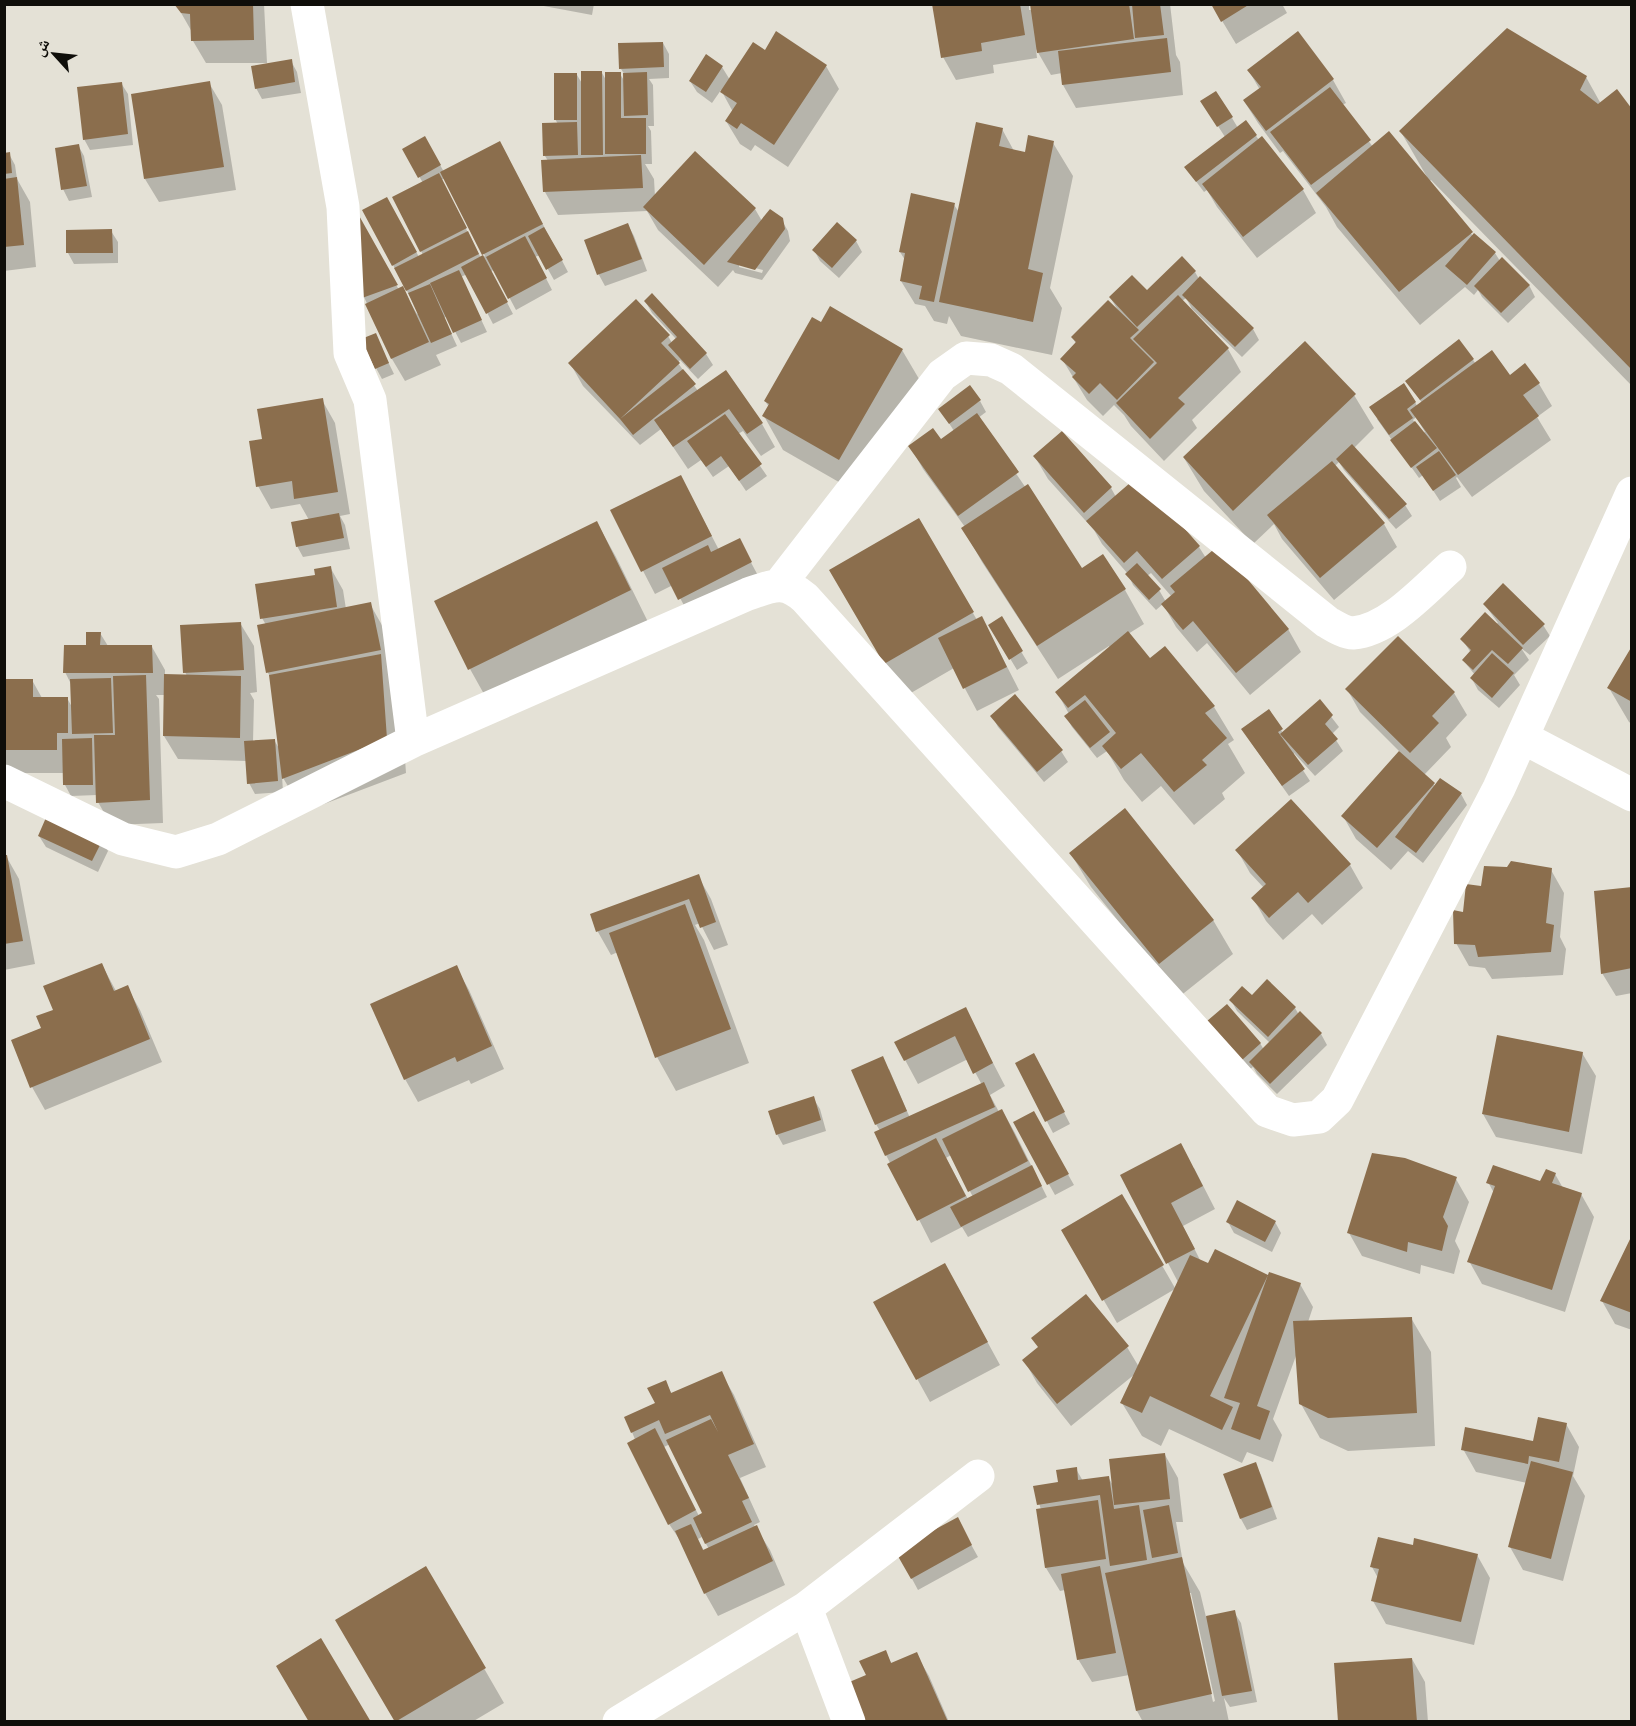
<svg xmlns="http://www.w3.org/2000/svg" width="1636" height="1726" font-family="Lora,'Noto Naskh Arabic',serif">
	<rect width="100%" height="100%" fill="#e4e1d6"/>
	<path fill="#0003" fill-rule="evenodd" d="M176,4H264L267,63H206L193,41L192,32Z
		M533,4H594L592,15Z
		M934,4H1029V10H1032V4H1170L1176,55L1180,62L1183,95L1076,108L1063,85L1062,73L1051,75L1036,49L1037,58L993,65L994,73L956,80L943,57Z
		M1212,4H1282L1287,13L1236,44Z
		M663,43L669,54V78L649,79L653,85L654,126H648L651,131L652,164H645L654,179L655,197L695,153L755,209L762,221L781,219L788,231L790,241L762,280L735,273L733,270L718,287L658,230L647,211L558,215L545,192L548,161L545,156L558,124L555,119L577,75L583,85L602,73L606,80L620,74L625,82V75L621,69ZM739,264L763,270L762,273L739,267Z
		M706,56L722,67L730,80L826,66L839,89L788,167L755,145L751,151L740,144L726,121L733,112L721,90L712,103L697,92L690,81Z
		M291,61L297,72L301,93L262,99L256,88Z
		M1249,71L1333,80L1346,103L1342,105L1373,147L1427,177L1401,132L1586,77L1601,104L1632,111V386L1431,180L1429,182L1473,236L1495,253L1500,261L1529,285L1535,297L1508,323L1482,297L1478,290L1474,295L1465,287L1420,325L1337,227L1326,207L1283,151L1280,153L1258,123L1244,101L1260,90Z
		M121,83L128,94L133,145L90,150L84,139Z
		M209,83L222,105L236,190L159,202L145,179Z
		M1209,112L1232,118L1238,128L1246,122L1259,140L1262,138L1303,190L1316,213L1257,258L1217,207L1207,190L1204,192L1186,168L1225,137Z
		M1002,129L1014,151L1026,153L1053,143L1073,176L1050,288L1062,308L1052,355L961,336L949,316L947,324L934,321L925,306L915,304L901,281L905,260L900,252L954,205L959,212Z
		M425,138L444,172L500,143L568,272L554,280L540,255L535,257L552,290L516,310L498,276L493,270L491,272L513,314L493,324L467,274L461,277L487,332L461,343L447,316L444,318L457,346L436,355L441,365L405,381L392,359L364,297L359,218L399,290L402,288L417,314L419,313L393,265L387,199L419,257L423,255L394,198L423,183L404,150ZM445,178L485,256L481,258L441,180Z
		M78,145L84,156L92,197L69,201L63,189Z
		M4,154H9L15,165L17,179L30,202L36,267L4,271Z
		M628,225L634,236L647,271L605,286L599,275L586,240Z
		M111,231L118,242V263L74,264L68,253L67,232Z
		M856,241L862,252L839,278L820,261L814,250Z
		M1195,272L1199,279L1253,329L1259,340L1242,357L1192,309L1186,298L1182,301L1228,349L1241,372L1192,420L1197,428L1164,461L1131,426L1124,415L1114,405L1103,416L1087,400L1062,359L1076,344L1073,338L1119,312L1110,297L1147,292Z
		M652,295L706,354L713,365L698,379L680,360L678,363L698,391L762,424L775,447L761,456L743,431L738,434L767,476L746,491L729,466L713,477L701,460L688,469L661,429L640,445L583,386L570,363L668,336L672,343L676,339L652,313L645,301Z
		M821,324L902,350L922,384L858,493L783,450L764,416L769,407L765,401Z
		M375,335L394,374L382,379L376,368Z
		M1459,341L1476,364L1509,377L1539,384L1552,406L1537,417L1551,440L1472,497L1457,477L1456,478L1461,487L1440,501L1423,475L1419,478L1377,419L1415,402L1417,406L1422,403L1407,381ZM1416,417L1425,432L1423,433L1413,420Z
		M1354,395L1374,428L1354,448L1405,505L1412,516L1396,529L1344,470L1339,462L1335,466L1384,524L1397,547L1334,600L1282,539L1274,524L1253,544L1204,491L1184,458Z
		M322,400L335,423L350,514L340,516L345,525L350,549L303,557L297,546L309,520L300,504L271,509L258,486L264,440Z
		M980,401L986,412L978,418L1082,570L1103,556L1125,590L1144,624L1128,634L1150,660L1214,707L1234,740L1228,744L1245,773L1222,793L1225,799L1194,825L1161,786L1142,802L1124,780L1107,751L1097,758L1072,727L1066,716L1069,714L1057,692L1110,648L1109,646L1058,679L982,562L963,528L965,527L923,469L910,446L941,441L954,431L947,420Z
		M1035,457L1111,488L1116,497L1138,478L1199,547L1206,558L1288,629L1301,652L1250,695L1207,643L1197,652L1176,627L1163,604L1156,610L1133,585L1128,574L1102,544L1094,530L1048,479ZM1151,573L1172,597L1166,602L1159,590L1147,576Z
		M693,500L719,550L739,540L763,585L693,622L673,585L655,594L612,511Z
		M919,520L977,620L982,618L1019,690L977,711L954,668L904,697L831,570Z
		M597,523L616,557L649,624L489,703L470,669Z
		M330,567L343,590L346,609L370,604L383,627L400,689L406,773L303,812L282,776L283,792L255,794L249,783L247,761L178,759L164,736L165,695H156L159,699L163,823L111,825L98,802L97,795L71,796L65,785V773H7L4,768V681L32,680L42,698H67L72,707L71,684L65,672L100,633L108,646L152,647L165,670V676H187L185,672L240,623L254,646L257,692L250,693L254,700L253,742L274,740L280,750L271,678L268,673L259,627L266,625L262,618Z
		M1485,605L1543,625L1550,636L1530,655L1521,648L1529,660L1514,675L1520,685L1499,708L1478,690L1472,679L1475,675L1463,660L1471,653L1462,639L1498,623Z
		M1001,618L1028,663L1017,670L990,625Z
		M1632,649V724L1629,722L1609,688Z
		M1347,689L1454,693L1467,715L1446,738L1451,747L1424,775L1435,786L1461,794L1467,805L1423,863L1408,851L1391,870L1356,839L1343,816L1400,752L1360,712Z
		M1319,701L1339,727L1332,734L1343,751L1315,776L1294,753L1293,755L1310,781L1289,796L1250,741L1269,711L1283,733Z
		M992,716L1061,751L1068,762L1044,782L998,727Z
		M1291,801L1350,865L1363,888L1322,925L1312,914L1283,940L1266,921L1253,898L1264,888L1250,873L1237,850Z
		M39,836L102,840L108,851L98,872L46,847Z
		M1071,854L1213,920L1233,954L1179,997L1091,887Z
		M6,856L19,879L35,964L4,970V857Z
		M1508,869L1551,870L1564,893L1560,937L1566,949L1563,975L1492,979L1485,968L1469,966L1456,943L1464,914L1482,887Z
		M698,876L711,899L728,945L714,950L700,923L695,925L704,940L749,1063L676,1091L657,1057L618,952L611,955L598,932L592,915Z
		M1632,889V993L1616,996L1602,973Z
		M102,965L116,991L127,987L140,1010L162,1062L45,1110L32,1087L55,1010Z
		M456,967L469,990L504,1069L471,1084L469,1080L418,1102L405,1079Z
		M1252,997L1295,1008L1299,1015L1321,1034L1327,1045L1277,1094L1257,1074L1253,1067L1249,1070L1209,1038L1260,1043L1264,1050L1270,1043L1237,1011L1231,1000Z
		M965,1009L1005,1086L990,1095L999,1112L1002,1110L1015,1133L1047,1197L968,1237L962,1227L931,1243L886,1155L880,1131L876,1124L889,1069L910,1118L982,1085L968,1059L918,1084L896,1043ZM951,1155L973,1197L968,1199L946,1158Z
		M1582,1053L1596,1076L1582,1154L1496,1137L1483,1114Z
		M1017,1063L1040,1066L1070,1124L1053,1133Z
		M813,1098L820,1109L826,1131L783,1145L777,1134Z
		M1033,1113L1074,1185L1055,1195L1015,1123Z
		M1194,1168L1215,1209L1183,1226L1201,1262L1300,1284L1313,1307L1308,1322L1411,1318L1431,1352L1435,1446L1348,1451L1320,1438L1301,1404L1297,1353L1273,1419L1282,1435L1273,1462L1247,1452L1242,1463L1169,1429L1161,1446L1142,1436L1122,1403L1135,1374L1071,1426L1037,1383L1024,1360L1039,1348L1086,1296L1127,1347L1139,1367L1175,1289L1117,1323L1063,1230L1122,1196L1175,1288L1178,1282L1122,1176Z
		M1555,1174L1563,1188L1581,1194L1594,1217L1565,1312L1482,1284L1469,1261L1494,1193L1488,1182L1541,1183Z
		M1456,1179L1469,1202L1455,1241L1460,1251L1454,1274L1421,1265L1420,1274L1362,1256L1349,1233Z
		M1228,1222H1275L1281,1233L1272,1252L1234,1233Z
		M1632,1239V1330L1615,1324L1602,1301Z
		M958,1288L1000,1365L930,1402L875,1303Z
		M721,1373L734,1395L766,1467L740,1478L760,1522L754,1525L770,1550L785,1585L718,1616L705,1593L684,1546L669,1524L632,1432L657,1404L665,1382L672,1394ZM670,1444L704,1514L699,1516L664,1447ZM702,1537L709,1549L704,1551L698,1539Z
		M1566,1424L1579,1447L1573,1476L1585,1496L1563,1581L1523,1570L1510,1547L1527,1483L1476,1472L1463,1449L1535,1443Z
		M1165,1455L1178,1478L1183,1522H1176L1183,1563L1200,1592L1206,1617L1234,1612L1241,1623L1257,1702L1230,1707L1224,1698L1229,1722H1143L1137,1711L1129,1675L1092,1682L1078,1659L1065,1590L1060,1591L1046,1568L1041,1510L1035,1488L1059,1484L1076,1469L1083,1481L1108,1477L1114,1487ZM1188,1593H1191L1215,1701L1213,1702Z
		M1255,1464L1261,1475L1277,1519L1247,1530L1241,1519Z
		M963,1530L978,1557L918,1590L897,1551Z
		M1414,1547L1477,1555L1490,1578L1474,1645L1386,1624L1373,1601L1378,1578L1372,1567Z
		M426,1568L504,1703L472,1722H396L337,1620Z
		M885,1652L892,1664L916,1654L929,1676L949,1722H866L868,1676Z
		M1412,1659L1425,1682L1428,1722H1340Z"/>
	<path fill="#8b6e4d" d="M174,4H253L254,40L191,41L190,14L181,13Z
		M932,4H1020L1025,35L981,43L982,51L941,58Z
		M1030,4H1129L1134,39L1037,53Z
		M1132,4H1160L1164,35L1135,38Z
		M1211,4H1250L1221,22Z
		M1507,28L1587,76L1580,90L1598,104L1617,89L1632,109V370L1399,131Z
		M776,31L827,65L774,145L741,123L737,129L725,121L737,103L720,92L753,42L765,50Z
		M1298,31L1334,79L1266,131L1243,100L1261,87L1247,70Z
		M1167,38L1171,72L1062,85L1058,51Z
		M663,42L664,67L619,69L618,43Z
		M706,54L723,66L706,92L689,81Z
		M292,59L295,82L255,89L251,66Z
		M581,71H602L603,155H581Z
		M605,72H621V118H646V154H605Z
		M647,72L648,115L624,116L623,73Z
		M554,73H577V120H554Z
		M210,81L224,167L144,179L131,94Z
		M122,82L128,134L83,140L77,87Z
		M1330,87L1371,140L1311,185L1270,132Z
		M1216,91L1233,117L1217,127L1200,101Z
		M1246,120L1257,135L1196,182L1184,167Z
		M577,122L578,155L543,156L542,123Z
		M976,122L1003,128L999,146L1025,152L1028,135L1054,141L1028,269L1043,273L1033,322L939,302Z
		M1389,131L1473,232L1399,292L1316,193Z
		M425,136L441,165L418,178L402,149Z
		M1262,136L1304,189L1243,237L1202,184Z
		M500,141L543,224L482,255L440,172Z
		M79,144L87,186L61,190L55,148Z
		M695,151L756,208L704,265L643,207Z
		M10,152L12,173L4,174V153Z
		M641,155L643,188L543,192L541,160Z
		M439,173L467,228L420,252L392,197Z
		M17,177L24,245L4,247V179Z
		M911,193L955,203L934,302L919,299L922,286L900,281L905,253L899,252Z
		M387,197L417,252L392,266L362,210Z
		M770,209L783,218L785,229L755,270L727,262Z
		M357,212L398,285L362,298Z
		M837,222L857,240L832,268L812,250Z
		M628,223L642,259L597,275L584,240Z
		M544,227L563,260L546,270L528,236Z
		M112,229L113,253H66V230Z
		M468,231L479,254L406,291L394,268Z
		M1474,233L1496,252L1467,285L1445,266Z
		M525,236L547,278L508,299L486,257Z
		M483,255L508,302L486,314L461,267Z
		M1182,256L1196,271L1137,327L1109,297L1132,275L1147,290Z
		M1502,257L1530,285L1501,313L1474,286Z
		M459,270L482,320L453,333L430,283Z
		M1200,276L1254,328L1235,347L1182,295Z
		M430,284L452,334L431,343L408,293Z
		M403,286L429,342L391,359L365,304Z
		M652,293L707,353L690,369L668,345L677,337L644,301Z
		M1178,295L1229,348L1178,398L1185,404L1150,439L1116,403L1157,363L1133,339Z
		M636,299L670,335L661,343L680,363L620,419L568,363Z
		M1108,300L1139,330L1130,338L1154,362L1117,400L1100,383L1089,394L1072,377L1076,373L1060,359L1076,342L1071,337Z
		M830,306L903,349L839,460L762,416L769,404L764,401L812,317L821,322Z
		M376,333L389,363L375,369L361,339Z
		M1459,339L1474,359L1420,400L1405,381Z
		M1305,341L1356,394L1233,511L1183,457Z
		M1492,350L1510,375L1525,363L1540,383L1523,395L1539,416L1458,475L1410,410Z
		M683,369L696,384L633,435L620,419Z
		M726,370L763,423L747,434L729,409L673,447L654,420Z
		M1404,383L1416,402L1407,409L1413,418L1389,435L1369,407Z
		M970,385L981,400L949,424L938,409Z
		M323,398L338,492L294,499L292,481L256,487L249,441L262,439L257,409Z
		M977,413L1019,472L958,516L908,446L933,428L941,439Z
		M725,414L762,464L739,481L721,456L706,467L687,441Z
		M1415,421L1437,448L1411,468L1390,440Z
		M1062,431L1112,487L1084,513L1033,456Z
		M1352,444L1407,504L1389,519L1336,459Z
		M1439,451L1456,475L1433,491L1416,467Z
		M1332,461L1385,523L1320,578L1267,515Z
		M681,475L712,536L641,572L610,510Z
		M1138,476L1200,546L1162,579L1137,551L1124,563L1086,521Z
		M1028,484L1082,568L1103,554L1126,589L1037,646L961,528Z
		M339,513L344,538L296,547L291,522Z
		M919,518L974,612L884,664L829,570Z
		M597,521L631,590L468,670L434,601Z
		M740,538L752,562L678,600L662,568L708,545L711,552Z
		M1219,545L1289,629L1236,673L1193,621L1183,630L1161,604L1175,592L1170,586Z
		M1137,563L1161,589L1149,600L1125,574Z
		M331,566L337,607L260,619L255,584L315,575L314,569Z
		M1503,583L1545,624L1523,645L1483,604Z
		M371,602L381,650L266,673L257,625Z
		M1485,612L1523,648L1508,664L1492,650L1473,670L1462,660L1471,650L1460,639Z
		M982,616L1007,667L963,689L938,638Z
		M1002,616L1023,651L1009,660L988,625Z
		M241,622L244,670L183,673L180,625Z
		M1128,631L1150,658L1165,646L1215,706L1205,713L1227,738L1202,760L1207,765L1174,792L1141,753L1121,769L1102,746L1116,733L1085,695L1068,708L1055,692Z
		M86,632H101L100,645H152L153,673H63L64,645H86Z
		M1398,636L1455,692L1432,716L1439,723L1410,753L1345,689Z
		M1632,646V702L1607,688Z
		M1492,653L1514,673L1492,698L1470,678Z
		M381,654L387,739L282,779L269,675Z
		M164,674L241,676L240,738L163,736Z
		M146,675L150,800L96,803L94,735H115L113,676Z
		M111,678L113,733L72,734L70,679Z
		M4,679H33V697H68V733H57V750H4Z
		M1015,694L1063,750L1037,772L990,716Z
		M1320,699L1333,715L1325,724L1338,739L1308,765L1280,734Z
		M1085,700L1110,732L1090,748L1064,716Z
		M1269,709L1283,729L1278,732L1305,769L1282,786L1241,729Z
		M92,738L93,785H63L62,739Z
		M275,739L278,781L247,784L244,741Z
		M1399,751L1435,783L1377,848L1341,816Z
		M1440,778L1462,793L1416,853L1395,837Z
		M1291,799L1351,864L1308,903L1298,892L1269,918L1251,898L1266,884L1235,850Z
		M1125,808L1214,920L1159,964L1069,853Z
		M48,813L103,839L92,861L38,836Z
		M4,855H7L23,941L4,944Z
		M1511,861L1552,868L1546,923L1554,925L1551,952L1478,957L1475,945L1454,944L1453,910L1463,912L1466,884L1481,886L1484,866L1507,867Z
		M699,874L716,922L700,928L689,899L596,932L590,914Z
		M1632,887V968L1601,974L1594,891Z
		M685,904L731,1029L655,1058L609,933Z
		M102,963L114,991L128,985L150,1039L30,1088L11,1040L41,1028L36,1016L53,1010L43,986Z
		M457,965L492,1046L457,1062L455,1057L404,1080L370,1004Z
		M1267,979L1296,1007L1268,1037L1229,1000L1242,986L1252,995Z
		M1227,1004L1261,1043L1242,1060L1200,1027Z
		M966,1007L993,1063L973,1074L955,1036L904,1061L894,1042Z
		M1300,1011L1322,1033L1270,1084L1249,1062Z
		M1497,1035L1583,1052L1569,1132L1482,1114Z
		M1034,1053L1065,1112L1045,1122L1015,1063Z
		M883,1056L907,1111L875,1125L851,1070Z
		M984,1082L995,1107L885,1156L874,1132Z
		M814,1096L821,1120L776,1135L768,1111Z
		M1002,1109L1028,1161L968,1192L942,1139Z
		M1034,1111L1069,1174L1047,1185L1013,1122Z
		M936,1138L966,1196L917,1221L887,1164Z
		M1181,1143L1203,1186L1171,1203L1195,1249L1166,1264L1120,1175Z
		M1372,1153L1405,1158L1457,1177L1443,1217L1448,1226L1442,1251L1408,1242L1407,1252L1347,1233Z
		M1032,1165L1042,1186L961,1227L950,1207Z
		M1493,1165L1540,1181L1546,1169L1556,1173L1552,1183L1582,1193L1552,1290L1467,1262L1495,1186L1486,1183Z
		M1122,1194L1164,1265L1102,1301L1061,1230Z
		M1237,1200L1276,1221L1265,1242L1226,1222Z
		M1632,1235V1313L1600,1301Z
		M1215,1249L1268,1275L1210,1396L1233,1407L1222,1430L1150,1396L1142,1413L1120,1403L1190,1255L1208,1263Z
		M945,1263L988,1342L916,1380L873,1302Z
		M1269,1272L1301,1283L1257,1406L1270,1411L1260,1440L1231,1429L1240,1403L1224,1398Z
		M1086,1294L1129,1346L1057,1404L1022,1360L1038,1347L1031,1338Z
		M1412,1317L1417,1413L1328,1418L1299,1404L1293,1321Z
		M722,1371L754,1444L728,1455L749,1498L742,1501L752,1522L705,1544L693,1518L702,1513L666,1440L711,1419L718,1432L710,1415L665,1434L659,1420L631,1433L624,1417L655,1403L647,1388L666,1380L671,1393Z
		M1538,1417L1567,1423L1559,1462L1529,1456L1528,1464L1461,1450L1465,1427L1533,1441Z
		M655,1428L696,1510L668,1525L627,1443Z
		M1165,1453L1170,1499L1114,1505L1109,1459Z
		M1531,1461L1573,1472L1551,1559L1508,1547Z
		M1256,1462L1272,1507L1240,1519L1223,1474Z
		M1077,1467L1078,1480L1109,1476L1114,1509L1139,1505L1147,1560L1110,1566L1100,1495L1037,1505L1033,1486L1058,1482L1056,1470Z
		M1098,1500L1106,1559L1045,1568L1036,1509Z
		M1169,1505L1178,1553L1152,1558L1143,1510Z
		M958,1517L972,1545L911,1579L895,1551Z
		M691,1524L703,1550L757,1525L773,1561L704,1594L675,1531Z
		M1378,1537L1413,1545L1414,1538L1478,1554L1461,1622L1371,1601L1379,1569L1370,1567Z
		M1182,1557L1212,1694L1136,1711L1105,1573Z
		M426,1566L486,1668L395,1722L335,1620Z
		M1100,1566L1116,1653L1077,1660L1061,1574Z
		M1235,1610L1252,1691L1222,1696L1206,1616Z
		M321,1638L371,1722H309L276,1666Z
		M886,1650L891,1663L917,1652L948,1722H865L847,1683L866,1675L859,1661Z
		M1412,1658L1417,1722H1338L1334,1663Z"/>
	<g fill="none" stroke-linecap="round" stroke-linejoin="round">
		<path stroke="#fff" stroke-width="33" d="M307,4L343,207L350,353L370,400L413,741
			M779,585L942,375L966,358L991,360L1011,369L1327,622C1334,626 1345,633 1353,633C1389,630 1424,590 1450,567
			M1522,737L1632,795
			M4,781L123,839L176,852L218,839L413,741L748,594C773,586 783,579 805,598L1267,1111L1293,1120L1319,1117L1337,1100L1499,788L1632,493
			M806,1608L849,1722
			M619,1722L806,1608L978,1476"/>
	</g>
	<rect width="1636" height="1726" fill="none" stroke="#0f0e0a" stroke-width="12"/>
	<g transform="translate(54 54) rotate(297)" stroke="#e4e1d6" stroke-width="4.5" paint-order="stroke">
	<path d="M0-4.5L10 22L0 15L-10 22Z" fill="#0f0e0a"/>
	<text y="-9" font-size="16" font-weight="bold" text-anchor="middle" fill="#0f0e0a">ش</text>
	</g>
</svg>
